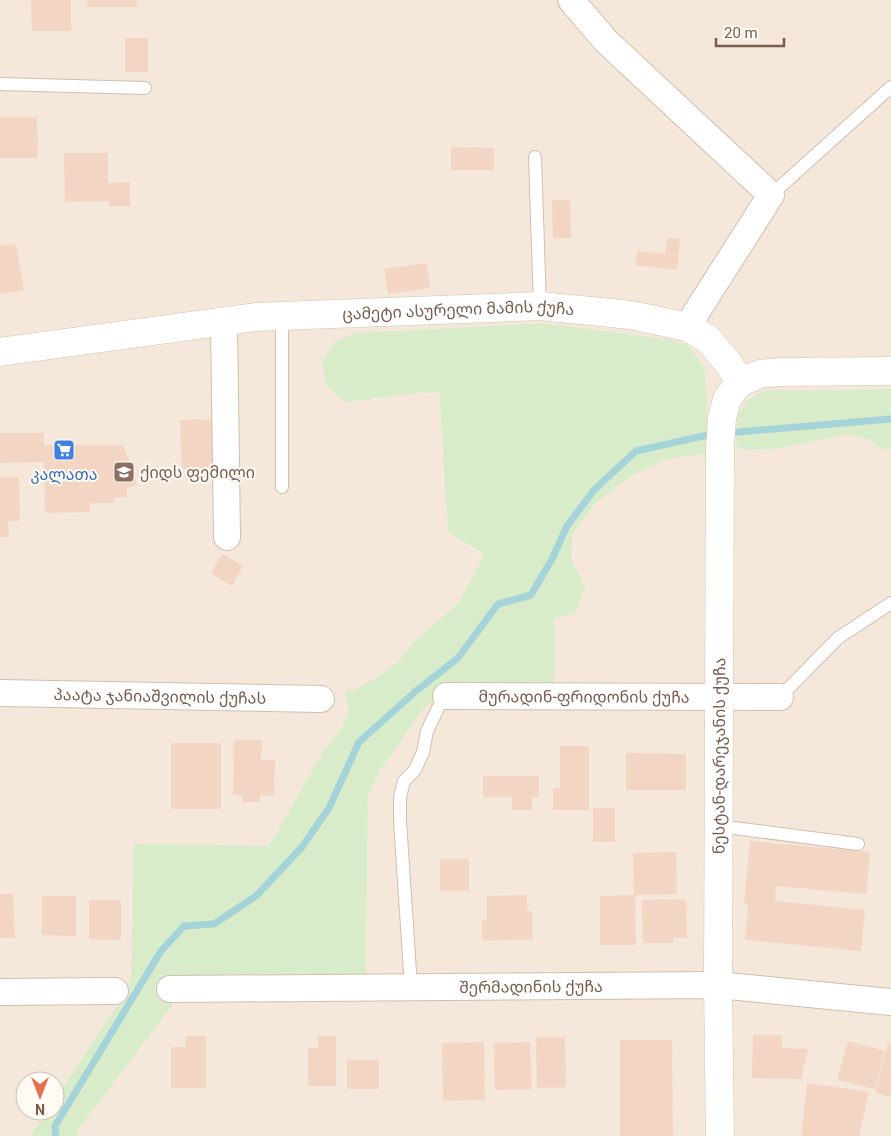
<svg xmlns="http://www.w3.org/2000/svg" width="891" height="1136" font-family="Roboto,'Noto Sans Georgian',sans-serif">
	<rect width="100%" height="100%" fill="#fdf6ec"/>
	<path fill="#f5e8da" d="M0,0H891V389L765,390L774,449L848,434L870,440L882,450L891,449V1136H78L77,1131L172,1006L176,977H366L368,795L383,766L400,743L418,715L448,686L554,618L585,586L571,559L573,533L595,504L631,476L667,459L707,453L705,369L668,339L543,323L355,333L335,341L373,400L414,392H439L448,532L483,555L481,561L458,603L412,644L399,661L380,675L356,689L345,692L349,712L339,732L324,750L269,846L134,844L131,977L117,1006L55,1099V1081H25V1111H47L30,1136H0Z"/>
	<path fill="#d8ecc9" d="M543,323L668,339L689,346L705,369L708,453L667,459L631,476L595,504L573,533L571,559L585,586L576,613L554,619V686H448L418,715L400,743L383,766L368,795L366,977L175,983L172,1006L77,1131L78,1136H115H30L47,1111H55V1099L117,1006L131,977L134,844L269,846L324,750L339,732L349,712L345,692L356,689L380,675L399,661L412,644L458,603L481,561L483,554L448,532L439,392C407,392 376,400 343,402L326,385L322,363L335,341L355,333Z
		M891,389V449L882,450L870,440L848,434L774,449L744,450L736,445L737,416L747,401L765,390Z"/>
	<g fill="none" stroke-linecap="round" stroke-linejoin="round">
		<path stroke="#a5d3da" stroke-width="7" d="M727,433L891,419
			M56,1136L55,1126L161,951L184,926L214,924L256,896L302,847L329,808L359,742L416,691L458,658L498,604L531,595L552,559L567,526L594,490L636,451L703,436L716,434"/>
	</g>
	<path fill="#f3d5c3" d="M31,0H71V31H32Z
		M87,0H137V7H87Z
		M125,38H148V72H125Z
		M0,117H37L38,158H0Z
		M451,147L494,148V170H451Z
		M64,153H108V183L130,182V206H109V201L65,202Z
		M552,200H570L571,238H553Z
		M667,238L680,239L677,270L635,265L637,251L665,254Z
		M16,244L24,290L0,294V246Z
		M427,263L430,288L388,294L384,269Z
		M216,419L218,468L182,469L180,420Z
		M0,433H44V445H123L137,485L127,488V497L114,498V503H90V512L45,513L44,462L0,463Z
		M0,477H19L20,521H8L9,537H0Z
		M222,554L243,566L232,586L211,573Z
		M234,739L262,740L261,760H275L274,796L260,795V802H242V795H233Z
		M171,743H221V809H171Z
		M560,746H589V810H553V788H560Z
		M626,753L686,754V790H626Z
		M483,776H539V797H532V810H512V797H483Z
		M593,808H615V842H593Z
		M750,841L870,852L866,894L776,886L775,901L865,910L861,951L745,940L748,905L744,904Z
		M676,852L677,894L634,895L633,853Z
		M440,859H469V891H440Z
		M0,894H13L15,938H0Z
		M527,895V911H532L533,939L482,941V920H487V896Z
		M635,895L636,945H600V896Z
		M42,896H76V936L42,935Z
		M686,899L687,938H673V943H643L642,900Z
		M89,900H121V940L89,939Z
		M753,1035H782V1048L808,1049L801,1079L752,1078Z
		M186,1036H206V1088H171V1047H186Z
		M318,1036H336V1086H308V1048H318Z
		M536,1037H565L566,1087L537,1088Z
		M620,1040H672L673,1136H620Z
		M848,1041L885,1051L875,1089L837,1080Z
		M484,1042L485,1100L443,1101L442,1043Z
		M530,1042L532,1089L495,1090L494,1043Z
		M888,1043L891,1044V1097L875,1093Z
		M347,1060H379V1089H347Z
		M807,1083L869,1092L859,1136H801Z"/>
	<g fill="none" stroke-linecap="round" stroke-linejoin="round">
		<g stroke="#d1beb0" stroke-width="14">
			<path id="lane" d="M0,84L145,88
				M535,157L540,306
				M771,195L891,87
				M282,487V316
				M780,697L838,638L891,603
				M719,826L858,844
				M411,987L400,821V797L404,781L415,770L423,752L427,731L440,704L446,696"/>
		</g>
		<g stroke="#d1beb0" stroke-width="28">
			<g id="street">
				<path d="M571,0L606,41L771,195L687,327"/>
				<path d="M224,322L227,537"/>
				<path id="s1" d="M0,693L321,699"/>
				<path id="s2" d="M446,696L780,697"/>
				<path id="s3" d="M170,989L718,985L891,1002"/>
				<path d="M0,992L115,991"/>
			</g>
		</g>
		<g stroke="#d6c0b0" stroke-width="29">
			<g id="secondary">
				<path id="s4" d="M0,352L255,317L540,306L631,315L687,327L708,339L728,363L740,382"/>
				<path id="s5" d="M720,1136L718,985L720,447L722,418L727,399L740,382L760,374L781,372L891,371"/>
			</g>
		</g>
		<use href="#lane" stroke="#fff" stroke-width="12"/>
		<use href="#street" stroke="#fff" stroke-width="26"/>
		<use href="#secondary" stroke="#fff" stroke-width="28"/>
	</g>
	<defs>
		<g id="supermarket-square" transform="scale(1.125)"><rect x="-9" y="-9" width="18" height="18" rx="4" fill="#3f7fe0" stroke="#fffaf3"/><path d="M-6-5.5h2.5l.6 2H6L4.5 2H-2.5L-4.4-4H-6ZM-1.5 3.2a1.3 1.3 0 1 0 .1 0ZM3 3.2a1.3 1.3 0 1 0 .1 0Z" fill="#fff"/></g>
		<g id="school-square" transform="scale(1.125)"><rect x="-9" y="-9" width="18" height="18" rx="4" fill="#8d6e63" stroke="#fffaf3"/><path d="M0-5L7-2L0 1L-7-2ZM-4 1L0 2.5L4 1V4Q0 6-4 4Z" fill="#fff"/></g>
	</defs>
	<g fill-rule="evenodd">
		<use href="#supermarket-square" x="64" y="450"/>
		<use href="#school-square" x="124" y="472"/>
	</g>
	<g text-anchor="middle" stroke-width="4" stroke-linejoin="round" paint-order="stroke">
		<g font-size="16" fill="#7a5c4d" stroke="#fffaf3">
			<text dy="6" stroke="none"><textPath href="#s4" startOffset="461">ცამეტი ასურელი მამის ქუჩა</textPath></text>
			<text dy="6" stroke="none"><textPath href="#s1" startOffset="160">პაატა ჯანიაშვილის ქუჩას</textPath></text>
			<text dy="6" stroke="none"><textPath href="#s2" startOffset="138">მურადინ-ფრიდონის ქუჩა</textPath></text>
			<text dy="6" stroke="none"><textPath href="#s5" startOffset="380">ნესტან-დარეჯანის ქუჩა</textPath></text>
			<text dy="6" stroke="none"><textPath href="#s3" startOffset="361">შერმადინის ქუჩა</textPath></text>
		</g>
		<g font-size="16" fill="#785e54" stroke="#fffaf3" text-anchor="start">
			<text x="140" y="478">ქიდს ფემილი</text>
		</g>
		<g font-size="16" fill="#366cbe" stroke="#fffaf3">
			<text x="64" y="480">კალათა</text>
		</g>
	</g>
	<g transform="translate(40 1096) rotate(180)"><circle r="24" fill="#fffaf3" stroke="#cabbb1"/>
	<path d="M0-4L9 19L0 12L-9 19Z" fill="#e76f51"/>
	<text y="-8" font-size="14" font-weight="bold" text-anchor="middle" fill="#7a5c4d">N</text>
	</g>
	<path d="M716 38v8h68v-8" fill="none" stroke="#7a5c4d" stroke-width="2.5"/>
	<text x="724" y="38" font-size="15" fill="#7a5c4d" stroke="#fffaf3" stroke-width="4" paint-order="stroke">20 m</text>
</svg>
